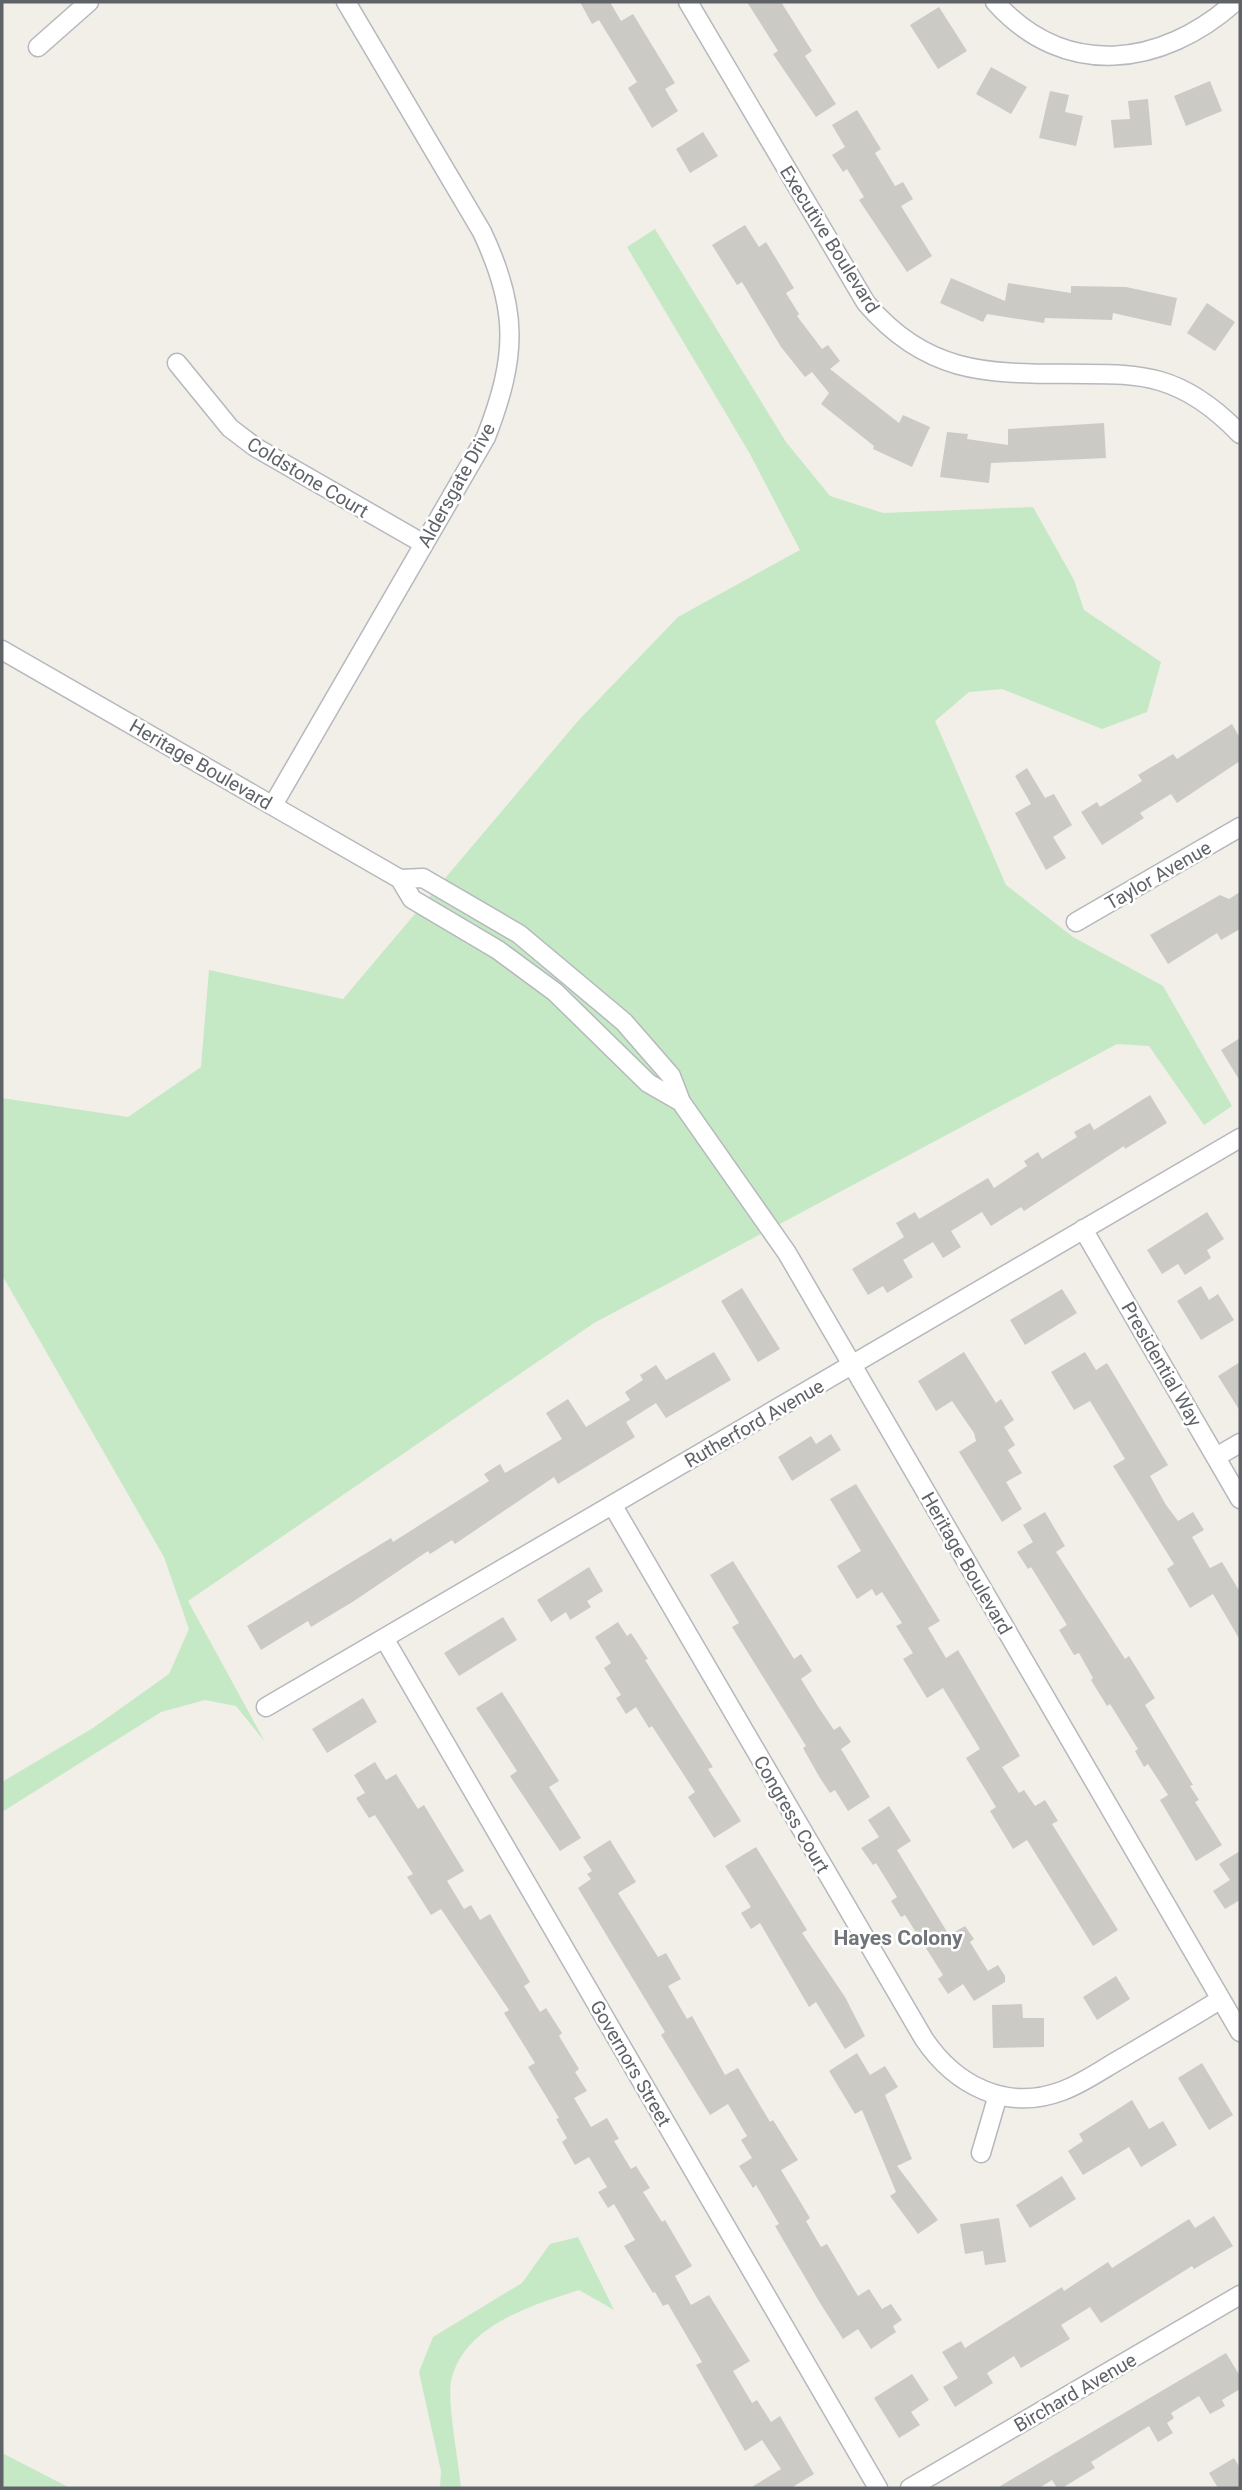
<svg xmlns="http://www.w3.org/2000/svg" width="1242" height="2490" font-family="Roboto,sans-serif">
	<rect width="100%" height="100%" fill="#f1efe8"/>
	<path fill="#c5e8c5" d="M655,229L786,442L830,496L883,513L1033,507L1074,580L1084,610L1161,662L1147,712L1102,729L1002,689L969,692L935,721L1006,885L1073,937L1163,986L1232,1106L1204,1125L1149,1046L1117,1044L594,1323L188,1601L265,1742L236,1706L205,1700L161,1712L2,1812V1782L93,1728L169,1674L189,1629L164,1557L2,1275V1098L128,1117L201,1067L209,970L343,999L578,721L678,617L800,550L750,454L627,247Z
		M578,2237L614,2310L579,2290C532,2305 462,2326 451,2382C447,2400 459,2465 461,2488H440L441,2471L419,2372L433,2337L522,2283L550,2244Z
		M2,2453L70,2488H2Z"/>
	<path fill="#cccac5" d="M580,2H610L621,21L633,14L675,83L665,89L678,111L652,128L628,88L637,82L599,20L592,24Z
		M747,2H781L812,51L805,56L836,104L816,117L773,54L778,51Z
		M939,7L967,51L938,69L910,25Z
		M991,67L1027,87L1011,114L976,94Z
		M1210,81L1222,111L1186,126L1174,96Z
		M1050,91L1069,95L1065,112L1083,116L1076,146L1039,138Z
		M1148,99L1152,145L1114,148L1111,120L1130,119L1128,101Z
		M857,110L881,149L875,153L895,186L903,182L913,199L901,206L932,256L907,272L859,200L864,197L847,169L843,172L832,155L845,147L832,125Z
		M703,132L718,156L690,173L676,149Z
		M745,225L759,247L766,242L794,288L786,293L799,314L797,316L822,349L828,345L840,361L830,369L899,423L903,415L930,427L912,467L873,449L874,446L821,404L829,393L812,372L805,377L781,347L742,282L737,285L712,245Z
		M951,278L1005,301L1008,283L1071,293V286L1126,287L1177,298L1171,326L1113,313L1112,320L1045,318L1044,323L987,314L983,322L940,303Z
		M1207,303L1235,322L1215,351L1187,333Z
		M1104,423L1106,458L991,463L989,483L940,477L947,432L968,434L967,439L1008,445V429Z
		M1232,724L1240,738V761L1177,803L1171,794L1140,813L1144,818L1102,845L1081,812L1097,802L1100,807L1142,781L1138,775L1173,754L1177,759Z
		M1027,768L1045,798L1054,794L1072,825L1053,837L1066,858L1046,870L1015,813L1031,804L1015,776Z
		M1240,892V929L1221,940L1217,933L1168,964L1150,935L1220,895L1229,899Z
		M1240,1038V1081L1221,1050Z
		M1150,1095L1167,1123L1125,1149L1124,1146L1024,1211L1021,1207L991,1226L982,1212L951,1231L961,1247L943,1258L933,1242L903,1260L913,1277L887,1293L883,1286L868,1295L852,1269L904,1237L896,1223L915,1212L919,1219L988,1178L994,1188L1027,1166L1024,1161L1038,1152L1042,1159L1077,1137L1074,1132L1090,1123L1094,1130Z
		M1207,1212L1224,1239L1207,1250L1211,1258L1185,1275L1178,1264L1162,1274L1147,1250Z
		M1201,1286L1209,1300L1218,1294L1234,1320L1201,1340L1177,1301Z
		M742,1288L780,1349L758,1362L721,1301Z
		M1062,1289L1077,1313L1025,1345L1010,1320Z
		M714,1352L731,1380L666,1418L656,1403L626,1422L635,1437L558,1484L554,1477L455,1544L452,1540L430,1554L428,1551L354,1601L311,1627L308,1621L261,1650L247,1626L391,1538L393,1542L489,1481L484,1474L500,1464L505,1473L562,1439L546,1413L568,1399L586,1427L630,1400L625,1392L643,1380L640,1375L656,1365L666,1380Z
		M964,1352L996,1403L1001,1399L1014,1420L1004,1427L1015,1445L1008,1450L1022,1473L1006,1482L1022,1509L1002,1522L959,1452L976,1441L974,1433L952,1401L936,1411L918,1381Z
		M1085,1352L1096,1370L1107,1363L1168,1465L1150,1476L1166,1505L1178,1521L1193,1512L1204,1530L1192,1537L1210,1568L1222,1562L1240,1592V1640L1213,1594L1190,1608L1167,1569L1174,1564L1113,1466L1125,1459L1090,1401L1074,1410L1051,1372Z
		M1240,1362V1411L1218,1376Z
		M831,1434L841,1450L792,1481L778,1457L811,1436L816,1444Z
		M856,1484L940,1621L928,1628L946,1658L958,1650L1020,1756L1002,1767L1019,1793L1024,1790L1035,1806L1045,1800L1058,1821L1052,1824L1118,1930L1093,1946L1027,1840L1013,1849L990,1811L996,1807L966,1758L980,1749L943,1688L927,1698L903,1659L913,1653L896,1626L902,1623L882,1592L876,1596L872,1589L857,1599L837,1566L861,1551L830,1499Z
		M1045,1512L1065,1546L1056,1552L1125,1659L1129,1656L1155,1698L1145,1705L1193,1785L1190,1786L1199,1800L1195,1802L1222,1845L1196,1861L1160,1800L1168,1795L1148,1764L1144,1767L1135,1751L1138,1749L1110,1704L1107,1706L1091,1680L1093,1678L1079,1653L1074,1655L1059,1630L1067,1625L1031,1567L1028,1569L1017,1552L1033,1542L1023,1525Z
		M733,1561L794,1659L801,1654L812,1671L801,1679L819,1708L834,1730L840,1726L851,1742L841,1749L870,1797L848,1811L835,1790L830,1793L820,1778L803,1748L806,1746L732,1627L739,1623L710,1575Z
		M589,1567L603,1591L587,1601L591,1607L570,1620L566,1612L551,1622L537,1600Z
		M503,1617L517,1640L459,1676L444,1653Z
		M618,1622L627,1636L631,1633L648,1659L645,1660L713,1767L708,1769L741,1821L714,1838L688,1797L695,1792L652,1726L649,1728L636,1707L626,1714L616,1698L621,1695L604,1668L611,1663L595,1637Z
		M502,1692L559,1781L549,1787L581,1838L560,1851L510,1776L517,1771L476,1708Z
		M363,1698L377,1722L327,1753L312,1729Z
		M375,1762L386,1780L396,1774L418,1809L424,1805L464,1871L447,1881L464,1909L471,1905L480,1920L490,1914L530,1982L524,1986L540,2012L546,2008L562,2033L559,2036L579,2069L575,2072L587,2091L574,2098L591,2127L607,2118L619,2139L614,2141L631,2169L636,2166L650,2188L643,2192L662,2222L665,2220L692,2266L675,2276L691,2305L709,2295L750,2361L733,2371L752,2403L757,2400L771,2422L780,2416L814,2474L791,2488H750L781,2469L762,2440L745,2451L696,2365L702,2362L668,2304L663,2306L655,2292L653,2293L624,2246L635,2240L614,2204L608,2208L598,2192L607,2187L589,2157L575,2165L562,2142L567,2138L556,2119L559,2118L528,2067L535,2063L504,2013L509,2010L441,1909L431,1915L407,1877L413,1874L375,1815L369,1818L356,1798L365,1793L354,1775Z
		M889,1806L911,1841L897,1850L949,1935L965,1926L974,1939L970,1942L988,1971L998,1965L1005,1976V1982L974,2001L963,1984L948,1994L938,1979L943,1975L905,1915L901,1917L891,1901L897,1897L876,1863L873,1865L861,1848L879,1837L868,1820Z
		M610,1840L636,1882L618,1893L658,1957L666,1953L681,1979L668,1986L687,2019L692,2016L725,2075L738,2068L770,2122L773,2120L798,2160L781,2170L810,2218L806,2221L821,2247L827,2244L858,2296L869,2289L882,2309L891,2304L902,2320L893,2326L896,2332L871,2349L858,2329L843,2339L820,2303L775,2226L779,2224L756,2185L753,2188L739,2166L752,2158L741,2140L747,2136L728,2104L710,2115L661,2035L665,2032L578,1888L591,1879L587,1874L592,1871L583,1857Z
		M756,1847L807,1930L802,1933L845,1997L865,2036L845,2049L816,2002L809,2007L760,1923L751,1929L741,1913L751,1907L725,1866Z
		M1240,1851V1900L1225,1909L1213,1891L1230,1880L1219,1864Z
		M1116,1976L1130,1999L1097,2020L1083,1997Z
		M1022,2004L1023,2018H1044V2047L993,2048L992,2005Z
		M857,2053L870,2075L885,2066L898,2087L885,2095L912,2159L897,2166L938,2220L918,2234L890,2196L896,2192L862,2110L855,2114L829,2071Z
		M1202,2063L1233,2115L1209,2130L1178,2078Z
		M1132,2100L1149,2129L1163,2121L1177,2145L1141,2167L1129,2147L1083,2175L1068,2151L1083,2141L1079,2134Z
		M1062,2176L1076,2199L1030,2228L1016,2205Z
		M1214,2216L1233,2246L1194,2269L1192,2266L1101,2323L1090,2307L1061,2325L1070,2339L1021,2368L1014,2356L987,2373L993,2383L955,2407L943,2387L958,2378L942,2352L961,2341L965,2348L1062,2287L1064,2291L1108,2262L1112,2268L1189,2219L1195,2228Z
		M999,2218L1006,2262L985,2265L983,2251L965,2254L960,2224Z
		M1226,2353L1240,2376V2389L1222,2400L1225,2406L1210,2414L1199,2396L1171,2413L1174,2418L1167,2423L1173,2433L1158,2442L1149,2426L1091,2462L1095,2468L1062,2488H1057L1052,2480L1039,2488H997Z
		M912,2374L929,2400L911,2412L920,2425L899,2438L874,2398Z
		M1234,2458L1240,2468V2488H1218L1209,2473Z"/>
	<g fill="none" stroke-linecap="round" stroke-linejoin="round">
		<g stroke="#b5b8bc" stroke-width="21">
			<path id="street" d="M688,2L866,303C931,379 994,373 1086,374C1111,374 1136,374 1160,381C1191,390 1218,411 1240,434
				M995,2C1065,80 1162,67 1235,2
				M38,47L89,2
				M177,363L230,428L255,447L424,544
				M2,650L400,879L412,899L498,950L555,992L648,1083L681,1102
				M273,805L486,437C517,357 519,310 482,232L346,2
				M400,879L423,878L519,934L624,1022L671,1076L681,1102L787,1253L1240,2032
				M1076,922L1240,827
				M1083,1229L1240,1499
				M1216,1457L1240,1443
				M613,1506L924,2039C955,2085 1006,2112 1062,2091C1084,2083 1104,2068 1124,2057C1156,2038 1189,2019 1221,1999
				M384,1638L878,2488
				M266,1707L1240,1138
				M981,2153L998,2095
				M910,2488L1240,2295"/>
		</g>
		<use href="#street" stroke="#fff" stroke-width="18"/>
	</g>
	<g text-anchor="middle" stroke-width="5" stroke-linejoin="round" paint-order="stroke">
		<g font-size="19" fill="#5f6368" stroke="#fff">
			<text transform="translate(830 239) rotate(58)" y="7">Executive Boulevard</text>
			<text transform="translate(308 477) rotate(31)" y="7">Coldstone Court</text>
			<text transform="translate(456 485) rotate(-61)" y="7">Aldersgate Drive</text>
			<text transform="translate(201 764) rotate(30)" y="7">Heritage Boulevard</text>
			<text transform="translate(1158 875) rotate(-30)" y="7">Taylor Avenue</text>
			<text transform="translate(1162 1364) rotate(60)" y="7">Presidential Way</text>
			<text transform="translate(754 1423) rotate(-30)" y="7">Rutherford Avenue</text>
			<text transform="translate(967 1563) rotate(60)" y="7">Heritage Boulevard</text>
			<text transform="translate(792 1814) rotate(60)" y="7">Congress Court</text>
			<text transform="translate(631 2063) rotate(60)" y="7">Governors Street</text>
			<text transform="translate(1075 2392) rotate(-30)" y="7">Birchard Avenue</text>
		</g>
		<g font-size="21" font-weight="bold" fill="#70757a" stroke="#fff">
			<text x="898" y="1945">Hayes Colony</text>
		</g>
	</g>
	<rect width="1242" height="2490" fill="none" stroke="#5f6368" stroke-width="7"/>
</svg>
